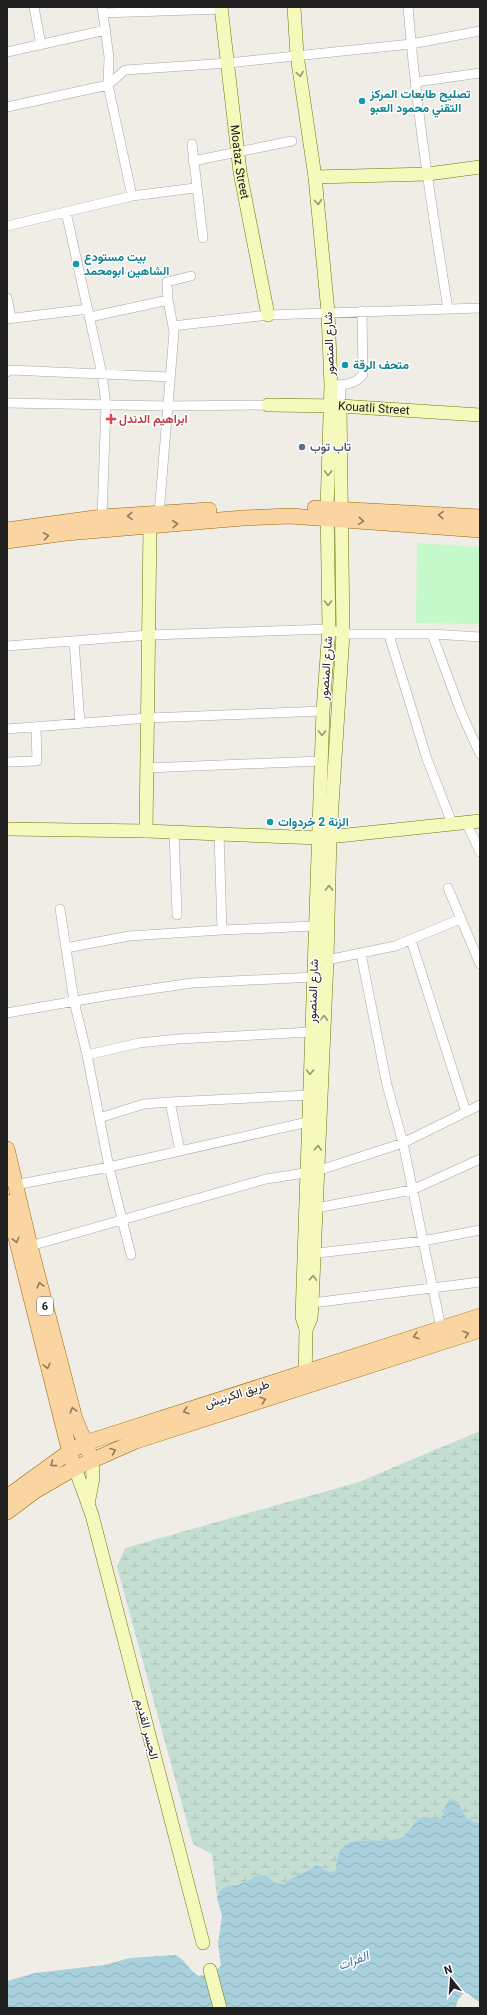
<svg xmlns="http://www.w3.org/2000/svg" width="487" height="2015" font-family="Roboto,Vazirmatn,sans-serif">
	<defs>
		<pattern id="wetland-marsh" width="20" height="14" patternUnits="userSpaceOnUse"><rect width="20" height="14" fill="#c4ded2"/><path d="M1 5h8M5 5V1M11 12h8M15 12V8" fill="none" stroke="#a8beb4"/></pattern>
		<pattern id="water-waves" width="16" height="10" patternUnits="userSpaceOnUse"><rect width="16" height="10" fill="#a8d1dd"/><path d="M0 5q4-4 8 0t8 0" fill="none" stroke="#90b3bd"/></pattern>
	</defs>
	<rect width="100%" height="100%" fill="#f0ede7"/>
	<path fill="url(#wetland-marsh)" d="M480,1431V1823C470,1822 462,1817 460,1807L448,1801L443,1816L440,1819C434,1820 428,1816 422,1817C410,1821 409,1836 397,1839C381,1843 364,1839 348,1843L333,1872L327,1871L317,1865L282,1884L278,1885L272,1880L252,1878L243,1883L232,1885L217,1894V1898L212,1854L193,1844L117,1567L125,1548L359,1482Z"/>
	<path fill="#c5f9ca" d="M417,543L480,547V624L416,623Z"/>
	<path fill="url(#water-waves)" d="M451,1799L458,1802C463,1814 466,1821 480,1823L479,2002L473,1998L468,1993C460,1993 457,2001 456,2008H7V1981L35,1973L104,1965L130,1958L176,1955C186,1961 190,1971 199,1976L213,1973L221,1966L218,1944L222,1916L217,1898C219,1883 235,1887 245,1882C251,1880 255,1874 262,1875C271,1876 273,1885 282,1884L317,1865C324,1867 328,1875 335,1870C338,1861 337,1851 345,1845C357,1837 382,1843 397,1839C409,1836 411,1821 422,1817C428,1816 434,1820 440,1819C446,1813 443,1803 451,1799Z"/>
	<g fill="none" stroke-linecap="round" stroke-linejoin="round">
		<g stroke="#a7a7a7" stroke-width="10">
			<path id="street" d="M34,7L41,45
				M102,7L109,57L108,85L132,196
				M408,7C416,108 432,209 448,309
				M103,13L221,9
				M7,52L106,30
				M416,82L480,73
				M7,107L108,85L125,70L228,63L411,44L480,31
				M192,144L203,238
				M193,161L292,141
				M66,212L102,374L106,405L102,517
				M7,226L132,196L195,188
				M7,298L11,318
				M90,317L168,300L167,282L191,276
				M7,319L88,309
				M173,326L268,315L480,308
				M7,372L10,370L170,377
				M331,385C342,385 356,385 363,374L362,311
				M7,403L168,406L268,405
				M340,406L341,385
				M159,514L174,332L168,300
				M432,634L461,712L480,754
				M389,635L427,759L452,823
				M74,641L80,723
				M7,646L149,635L329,629L343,634H432L480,637
				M7,729L148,718L323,711
				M7,762L37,761L36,727
				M147,768L321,761
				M466,822L480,852
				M174,832L177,915
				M219,834L222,930
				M448,888L480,964
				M60,909L74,1001L87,1055L109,1167L131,1255
				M411,940L466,1112
				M66,948L129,936L222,930L315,926
				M361,954L387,1085L403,1143L441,1328
				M322,961L395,946L460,919
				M7,1013L110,995L192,983L314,977
				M87,1055L139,1043L178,1039L311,1032
				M170,1102L180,1151
				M99,1118L144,1104L170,1102L309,1095
				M15,1185L109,1167L308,1122
				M316,1208L412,1190L480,1159
				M30,1246L266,1179L317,1171L403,1143L480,1105
				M309,1254L423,1241L480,1230
				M312,1303L480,1282"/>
		</g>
		<g stroke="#6b7807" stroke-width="14">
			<g id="secondary">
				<path id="s1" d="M221,7L240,172L268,315"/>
				<path d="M294,7L297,55L315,177L328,312L331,385L327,508L329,629L323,711L302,1317L306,1329L305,1382"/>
				<path d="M315,177L428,174L480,167"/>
				<path id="s2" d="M268,405L340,406L480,415"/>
				<path d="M7,829L146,831L319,838L480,821"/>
				<path d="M146,831L150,526"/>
				<path d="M306,1329L311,1318L312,1303L327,960L330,836L343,634L340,406"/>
				<path d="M75,1468L92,1515L203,1943"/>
				<path d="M88,1504L93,1478L92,1460"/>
				<path d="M210,1970L220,2008"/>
			</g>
		</g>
		<g stroke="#9a6802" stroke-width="16">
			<path id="primary" d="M315,508L480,517
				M7,530L102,517L209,510
				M7,541L66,533L243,518L290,516L480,530
				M7,1149L30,1246L75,1419L89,1452
				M7,1202L72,1461
				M7,1497L69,1452L85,1443L480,1316
				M7,1512L35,1491L75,1468L136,1441L480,1330"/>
		</g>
		<use href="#street" stroke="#fff" stroke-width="9"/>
		<use href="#secondary" stroke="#f5f9bc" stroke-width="13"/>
		<use href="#primary" stroke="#fbd5a1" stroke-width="15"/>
	</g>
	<defs><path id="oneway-chevron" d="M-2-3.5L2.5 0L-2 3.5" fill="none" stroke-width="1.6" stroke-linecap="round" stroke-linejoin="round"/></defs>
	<g stroke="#959776">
		<use href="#oneway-chevron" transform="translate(300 74) rotate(81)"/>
		<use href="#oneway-chevron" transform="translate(318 202) rotate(85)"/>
		<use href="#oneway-chevron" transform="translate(328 473) rotate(92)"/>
		<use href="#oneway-chevron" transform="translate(328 603) rotate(89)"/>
		<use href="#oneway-chevron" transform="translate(322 733) rotate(92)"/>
		<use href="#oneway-chevron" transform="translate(329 888) rotate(-89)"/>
		<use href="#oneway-chevron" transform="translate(324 1018) rotate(-87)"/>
		<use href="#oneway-chevron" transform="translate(310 1072) rotate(92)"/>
		<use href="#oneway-chevron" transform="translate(318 1148) rotate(-87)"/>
		<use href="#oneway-chevron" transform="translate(313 1278) rotate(-88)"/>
	</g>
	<g stroke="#8e7a60">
		<use href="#oneway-chevron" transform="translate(441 515) rotate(-177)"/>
		<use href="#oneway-chevron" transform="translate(130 516) rotate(177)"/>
		<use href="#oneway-chevron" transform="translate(361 521) rotate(4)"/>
		<use href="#oneway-chevron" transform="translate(175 524) rotate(-5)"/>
		<use href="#oneway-chevron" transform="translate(46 536) rotate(-8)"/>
		<use href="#oneway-chevron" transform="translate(16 1240) rotate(76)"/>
		<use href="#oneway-chevron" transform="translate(40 1285) rotate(-105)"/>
		<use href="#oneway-chevron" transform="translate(466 1334) rotate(-18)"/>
		<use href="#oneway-chevron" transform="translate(416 1336) rotate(162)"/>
		<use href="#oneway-chevron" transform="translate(47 1366) rotate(76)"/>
		<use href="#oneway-chevron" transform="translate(263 1400) rotate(-18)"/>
		<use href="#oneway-chevron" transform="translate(73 1410) rotate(-105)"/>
		<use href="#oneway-chevron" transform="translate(186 1411) rotate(162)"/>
		<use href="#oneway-chevron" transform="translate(113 1451) rotate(-23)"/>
		<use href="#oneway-chevron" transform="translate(53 1464) rotate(144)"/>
	</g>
	<g fill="#0f9aa8" stroke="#fff" stroke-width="1.5">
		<circle cx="362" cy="101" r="4"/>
		<circle cx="76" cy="264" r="4"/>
		<circle cx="345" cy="365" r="4"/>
		<circle cx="270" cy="822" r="4"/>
	</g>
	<path fill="#e0444e" stroke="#fff" stroke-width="1.5" d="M109 413h4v4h4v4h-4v4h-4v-4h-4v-4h4z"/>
	<circle fill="#5c6f8a" stroke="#fff" stroke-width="1.5" cx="302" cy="447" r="4"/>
	<g text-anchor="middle" stroke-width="3" stroke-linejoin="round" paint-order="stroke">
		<rect fill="#fff" stroke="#636363" stroke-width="1" x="37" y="1297" width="16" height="18" rx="3"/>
		<g font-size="11" font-weight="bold" fill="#202020">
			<text x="45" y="1310">6</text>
		</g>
		<g font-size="12" font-weight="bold" fill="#0d838f" stroke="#fff" text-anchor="start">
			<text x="370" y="98">تصليح طابعات المركز<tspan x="370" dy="14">التقني محمود العبو</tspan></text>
			<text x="84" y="261">بيت مستودع<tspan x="84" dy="14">الشاهين ابومحمد</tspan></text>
			<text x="353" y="369">متحف الرقة</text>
			<text x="278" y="826">الزنة 2 خردوات</text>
		</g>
		<g font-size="12" fill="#202020" stroke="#fff">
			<text dy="4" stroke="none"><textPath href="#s1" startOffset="156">Moataz Street</textPath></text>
			<text transform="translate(329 344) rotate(-92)" y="4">شارع المنصور</text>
			<text dy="4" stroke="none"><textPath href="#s2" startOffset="106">Kouatli Street</textPath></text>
			<text transform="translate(326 668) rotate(-86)" y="4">شارع المنصور</text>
			<text transform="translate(313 991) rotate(-88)" y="4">شارع المنصور</text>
			<text transform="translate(237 1394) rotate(-18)" y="4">طريق الكرنيش</text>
			<text transform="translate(147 1729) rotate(76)" y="4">الجسر القديم</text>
		</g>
		<g font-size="12" font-weight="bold" fill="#be3a42" stroke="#fff" text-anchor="start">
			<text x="119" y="423">ابراهيم الدندل</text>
		</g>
		<g font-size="12" font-weight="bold" fill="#4e5e75" stroke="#fff" text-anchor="start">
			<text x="310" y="451">تاب توب</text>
		</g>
		<g font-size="13" font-style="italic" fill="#4a78a7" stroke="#fff">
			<text transform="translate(353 1960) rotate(-21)" y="5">الفرات</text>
		</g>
	</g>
	<rect width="487" height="2015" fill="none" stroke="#202020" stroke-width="16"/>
	<g transform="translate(451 1979) rotate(343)" stroke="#ffffff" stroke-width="3" paint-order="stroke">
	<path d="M0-3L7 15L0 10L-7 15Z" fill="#202020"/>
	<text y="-6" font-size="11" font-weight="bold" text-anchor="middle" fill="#202020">N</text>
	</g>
</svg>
